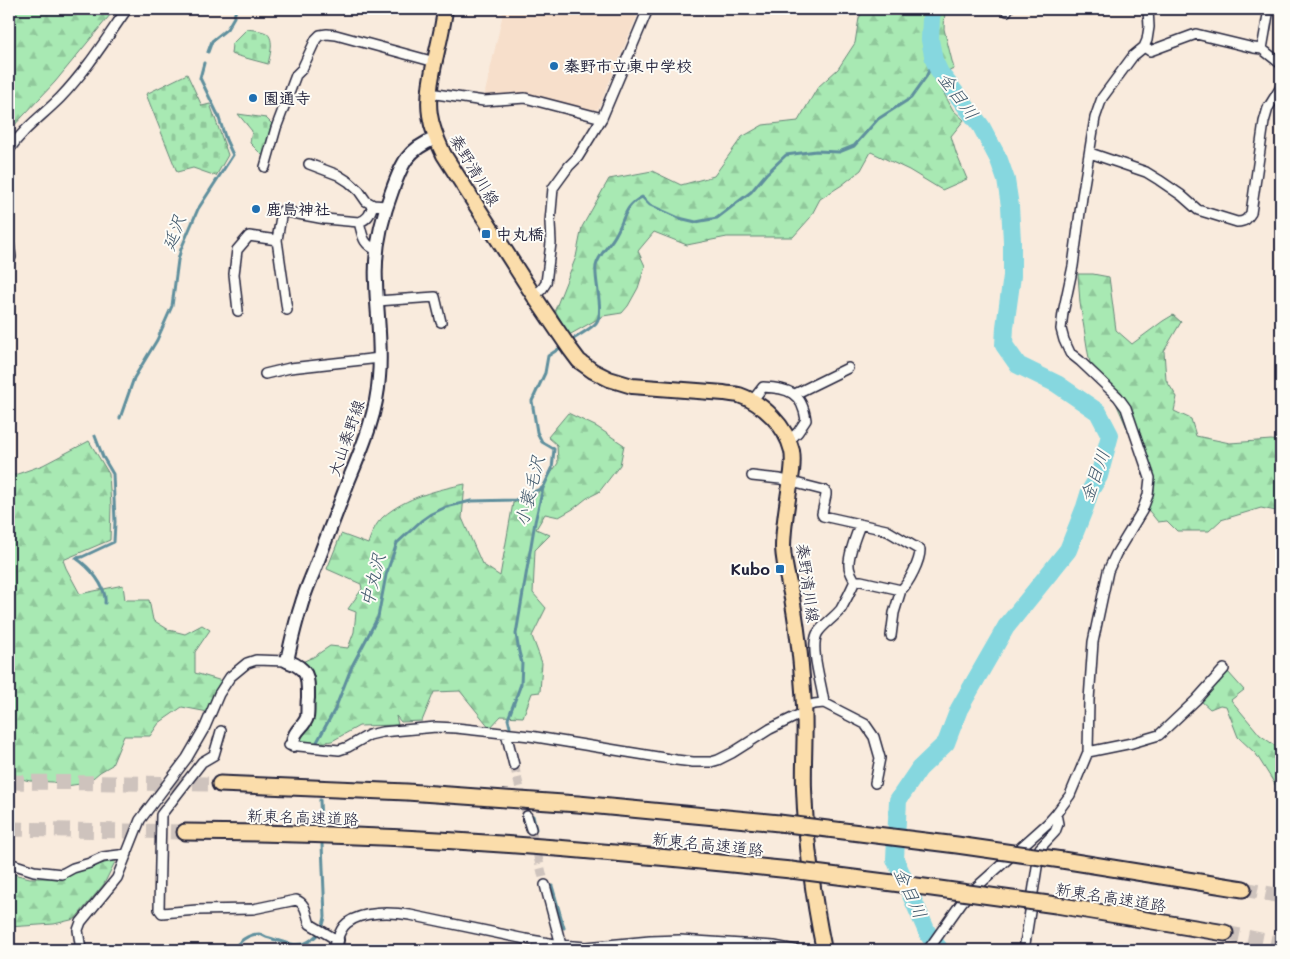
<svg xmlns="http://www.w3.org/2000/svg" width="1290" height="959" font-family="Mali,'Klee One',sans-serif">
	<defs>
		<pattern id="forest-firs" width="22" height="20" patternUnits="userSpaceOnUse" patternTransform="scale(1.25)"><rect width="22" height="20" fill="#a8e9b3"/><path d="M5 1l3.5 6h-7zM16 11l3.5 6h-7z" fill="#90c89b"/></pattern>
		<pattern id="cemetery-stones" width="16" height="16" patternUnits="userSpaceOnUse" patternTransform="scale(1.25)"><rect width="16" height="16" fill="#a8e9b3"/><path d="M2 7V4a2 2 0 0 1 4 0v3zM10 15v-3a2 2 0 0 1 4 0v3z" fill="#90c89b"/></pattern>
	</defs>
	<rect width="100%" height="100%" fill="#f9ebdd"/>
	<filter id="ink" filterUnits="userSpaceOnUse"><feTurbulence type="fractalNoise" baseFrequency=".02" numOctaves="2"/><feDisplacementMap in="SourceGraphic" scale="10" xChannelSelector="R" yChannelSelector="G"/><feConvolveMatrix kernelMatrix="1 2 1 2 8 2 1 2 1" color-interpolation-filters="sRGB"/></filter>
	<g filter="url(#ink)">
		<path fill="#f7dfcb" d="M504,9H640L598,109L594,110L524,94L484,97Z"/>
		<path fill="url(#forest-firs)" stroke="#658677" d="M9,9H115L55,82L9,131Z
			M864,9H945L944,29L954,69L935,77L953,110L964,120L951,136L956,153L967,179L942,190L909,170L871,152L861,170L842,185L820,199L810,218L793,237H727L687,245L654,232L638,251L645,266L638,288L628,306L622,313L603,316L569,335L555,310L576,257L582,227L609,179L652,171L681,185L714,176L742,137L763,125L798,121L818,87L838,69L855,43L859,18Z
			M1078,274H1093L1109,277L1116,330L1132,344L1163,321L1173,315L1181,322L1164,351L1166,380L1177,397L1174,411L1191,419L1196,436L1230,443L1271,440L1281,441V512L1261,508L1221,520L1209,531H1177L1167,521L1158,522L1145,506L1154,489L1116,403L1093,377L1088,353L1080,303Z
			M568,413L597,427L624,445L620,465L599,492L587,498L573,509L559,517L545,514L536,529L550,535L535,550L533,593L546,608L532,636L542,663L540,692L532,693L523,717L501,716L490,728L460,691L434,692L422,721L401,722L396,716L398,725L359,726L332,741L312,744L297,742L313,697L298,664L315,656L330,646L348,648L354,632L356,612L348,609L362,589L361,584L327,569L341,534L368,544C371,534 376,523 383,517C406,497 437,490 465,484L462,518L482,564L500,576L513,503L537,494L558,463L557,445L548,437Z
			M89,441L109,474L111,506L110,540L63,560L66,568L80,594L123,585L125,600H149L153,620L169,630L185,634L202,625L210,630L195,652V673L222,681L208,712L182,707L159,723L150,736H124L112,765L100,772L87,783L66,786L53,782L30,781L9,776V555L10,551V543L9,544V477L43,465Z
			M1228,672L1244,690L1231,700L1260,735L1281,750V794L1256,754L1238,737L1226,706L1220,705L1210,709L1201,701Z
			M116,860L104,884L75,919L54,924L9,927V873L30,878H62L78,870Z"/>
		<path fill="url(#cemetery-stones)" stroke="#658677" d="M247,29C252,30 259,30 264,32C276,36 270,55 268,64L231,54L232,44Z
			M187,74L202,106L210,104L228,155L216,176L193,168L177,172L146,94Z
			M238,114L266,118L272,124L263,156L250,143L252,131Z"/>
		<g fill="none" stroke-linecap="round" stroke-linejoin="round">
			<path stroke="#5e8f9d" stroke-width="3" d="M208,52L212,41L227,29L234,17L236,9
				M570,341C576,337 592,328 596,323C605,312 594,281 596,266C599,253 610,246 616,234C625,219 624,206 642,197L650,205L679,218L696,222L717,218L751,192L766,174L786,155L816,151L839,152L854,146L878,119L911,98L926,77L934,60
				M120,418L134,378L157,340L172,306L178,260L181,249L198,209L233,155L226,140L218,115L200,78L204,63
				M95,436L103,457L113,474L115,522L114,542L82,557L76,558C89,567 107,586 105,603
				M510,727L508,719L521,684L522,663L519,652L516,634L535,522L543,488L552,469L554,449L542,442L537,432L532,401L545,373L548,356L563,346
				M317,742L335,709L352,666L378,617L386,575L397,543L421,521L431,514L446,507L471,501L515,500L542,488
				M320,800L321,823
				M533,816L536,829
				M552,886L564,928
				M233,950C238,942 248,934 259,934C261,934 264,936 266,937C281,941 298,950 311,940C320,934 323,927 325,917L322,844"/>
			<path stroke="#86d7df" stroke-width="18" d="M933,9L931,18L930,40L934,60L940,73L981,126L999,160L1006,180L1010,206L1012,241V276L1005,327L1004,345L1018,365L1057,384L1098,412L1110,435L1099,476L1090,491L1085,507L1068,550L1006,627L959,709L946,743L919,769L898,800L895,859L928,934L940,950"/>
			<path stroke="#cec3bd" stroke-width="9" stroke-dasharray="9 4.5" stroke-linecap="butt" d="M514,765L527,816
				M531,829L545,885"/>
			<path stroke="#cec3bd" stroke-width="15" stroke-dasharray="15 8" stroke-linecap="butt" d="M9,782L220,784
				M9,829L185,832
				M1243,889L1281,896
				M1225,933L1281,944"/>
			<g stroke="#22223b" stroke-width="12">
				<path id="street" d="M1007,11L1008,9
					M1144,47L1150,51L1196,34L1254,48L1262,49L1281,64
					M1262,49L1269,9
					M429,93L484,101L525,98L602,118
					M9,150C23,129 42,116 60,98C86,71 106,39 127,9
					M1090,153L1146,172L1159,180L1181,195L1198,210L1237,222C1245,222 1247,219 1251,213L1264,122L1268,108L1281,87
					M309,164L338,175L349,182L359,191L366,201L373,205L386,206
					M265,167L276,128L296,75L302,69L316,39L320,35L327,34L336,35L435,62
					M373,205C370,213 369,219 359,222C363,236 362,244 377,250
					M9,243L11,257L9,260
					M534,296L542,289L546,283L551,243L550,222L553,188L569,166L578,157L602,118L648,9
					M377,301L435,297L441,322
					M287,310L277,240L282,211L325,219L359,222
					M238,311L234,274L237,250L249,236L277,240
					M265,374L290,368L380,358
					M795,394L848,368
					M752,401L763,387C788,388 802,392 806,420L798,432L788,442
					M752,476L780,479L823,490L826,492V495L822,514L823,516L886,530L920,550C920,561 909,583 901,590L861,581H855
					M855,581C853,577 849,571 849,566C848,555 856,535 860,525
					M891,636L894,613L901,590
					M824,703C822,685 810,650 817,634C821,626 835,617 841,609C846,600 851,590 855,581
					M804,707L814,704L824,703L865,724L874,737L880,758L875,783
					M221,731L214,755L202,762L161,815L159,909L162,913L197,910L253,909L296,900C307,904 306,915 310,924L337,940C339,934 342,927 347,923C362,911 392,912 410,915L525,939L561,945L586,947L650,941L680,940L774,946L795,950
					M506,733L514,765
					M289,745L339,750L348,747L369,735L382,732L436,727L456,728L530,736L676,760L693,762H711L718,760L732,753L770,729L805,712
					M1088,752L1132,743L1159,735L1196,700L1224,669
					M527,816L531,829
					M9,863L34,871L62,874L73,868L90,863L103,857L127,854
					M545,885L561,945
					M81,950L78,930L81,922L117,878L140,820L187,758L205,727L219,694L230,677L247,663L256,660L287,661
					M928,950L962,902L971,892L1048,823L1056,814L1070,795L1088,752L1089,700L1093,642L1108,571L1116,554L1142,511L1148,495L1150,478L1126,408L1118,397L1080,361L1070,353L1064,340L1061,329L1063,313L1073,266L1082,197L1095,118L1102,98L1133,56L1144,47L1147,40L1149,27L1148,9
					M1024,950L1040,848L1055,832L1058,824L1056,814"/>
			</g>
			<g stroke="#22223b" stroke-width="16">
				<path id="secondary" d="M293,745C293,729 304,728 307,717C308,712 307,704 308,698C308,677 309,669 287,661C291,642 295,624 301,606C305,591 312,577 317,563C327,536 338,509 348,482C362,448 377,414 379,377C382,346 377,315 376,283C374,251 381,220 392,191C402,163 407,150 436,138
					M335,950L337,940"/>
			</g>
			<g stroke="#22223b" stroke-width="18">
				<path id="primary" d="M445,9C442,41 425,84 430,115C432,130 438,142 444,155L534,296L570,349L579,361L593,371L609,379L632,386L724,393C729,394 734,394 739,395C763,403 786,426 792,451C794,462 792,474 790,485C787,506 783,527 783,548C784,568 790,585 793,604C799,638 802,672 804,706C806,733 803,761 804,789C806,843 813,897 824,950"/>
			</g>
			<g stroke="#22223b" stroke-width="19">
				<path id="highway" d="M220,784L407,792L578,804L779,823
					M185,832C328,833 472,840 614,853C673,858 732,864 791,870
					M1062,860L1243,889
					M1056,905L1225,933"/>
			</g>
			<use href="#street" stroke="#fdfcf7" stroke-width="9"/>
			<use href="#secondary" stroke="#fdfcf7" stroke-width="12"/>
			<use href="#primary" stroke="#fbddab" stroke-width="14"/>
			<use href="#highway" stroke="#fbddab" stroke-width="15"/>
			<g stroke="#22223b" stroke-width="19" stroke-linecap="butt">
				<path id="highway-bridge" d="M779,823L957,845L1062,860
					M791,870L932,888L1056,905"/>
			</g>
			<use href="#highway-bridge" stroke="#fbddab" stroke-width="15"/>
		</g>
	</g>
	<g fill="#1f6fb2" stroke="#fdfcf7" stroke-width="2">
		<circle cx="554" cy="66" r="5"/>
		<circle cx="253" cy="98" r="5"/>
		<circle cx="256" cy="209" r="5"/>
		<rect x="481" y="229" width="10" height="10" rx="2.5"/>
		<rect x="775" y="564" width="10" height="10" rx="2.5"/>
	</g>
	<g text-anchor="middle" stroke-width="4" stroke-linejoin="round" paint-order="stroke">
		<g font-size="16" font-weight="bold" fill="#22223b" stroke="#fdfcf7" text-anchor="start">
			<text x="564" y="72">秦野市立東中学校</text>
			<text x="263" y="104">園通寺</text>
			<text x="266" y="215">鹿島神社</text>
			<text x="496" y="240">中丸橋</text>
			<text x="770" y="575" text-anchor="end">Kubo</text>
		</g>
		<g font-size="16" fill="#22223b" stroke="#fdfcf7">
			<text transform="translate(475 170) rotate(59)" y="6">秦野清川線</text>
			<text transform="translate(346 438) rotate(-71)" y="6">大山秦野線</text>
			<text transform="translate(808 583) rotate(82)" y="6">秦野清川線</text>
			<text transform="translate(303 817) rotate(2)" y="6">新東名高速道路</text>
			<text transform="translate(708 844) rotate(6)" y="6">新東名高速道路</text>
			<text transform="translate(1111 897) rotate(9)" y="6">新東名高速道路</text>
		</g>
		<g font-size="18" font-style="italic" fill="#40586c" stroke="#fdfcf7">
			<text transform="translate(958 96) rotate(54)" y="6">金目川</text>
			<text transform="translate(174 233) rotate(-70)" y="6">延沢</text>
			<text transform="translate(1095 476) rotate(-70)" y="6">金目川</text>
			<text transform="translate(530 491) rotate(-76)" y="6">小蓑毛沢</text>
			<text transform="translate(373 580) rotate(-76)" y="6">中丸沢</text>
			<text transform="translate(910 893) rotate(66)" y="6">金目川</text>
		</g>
	</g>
	<rect width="1290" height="959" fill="none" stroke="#fdfcf7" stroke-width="30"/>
	<rect x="15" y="15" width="1260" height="929" fill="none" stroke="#22223b" stroke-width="2" filter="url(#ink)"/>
</svg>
